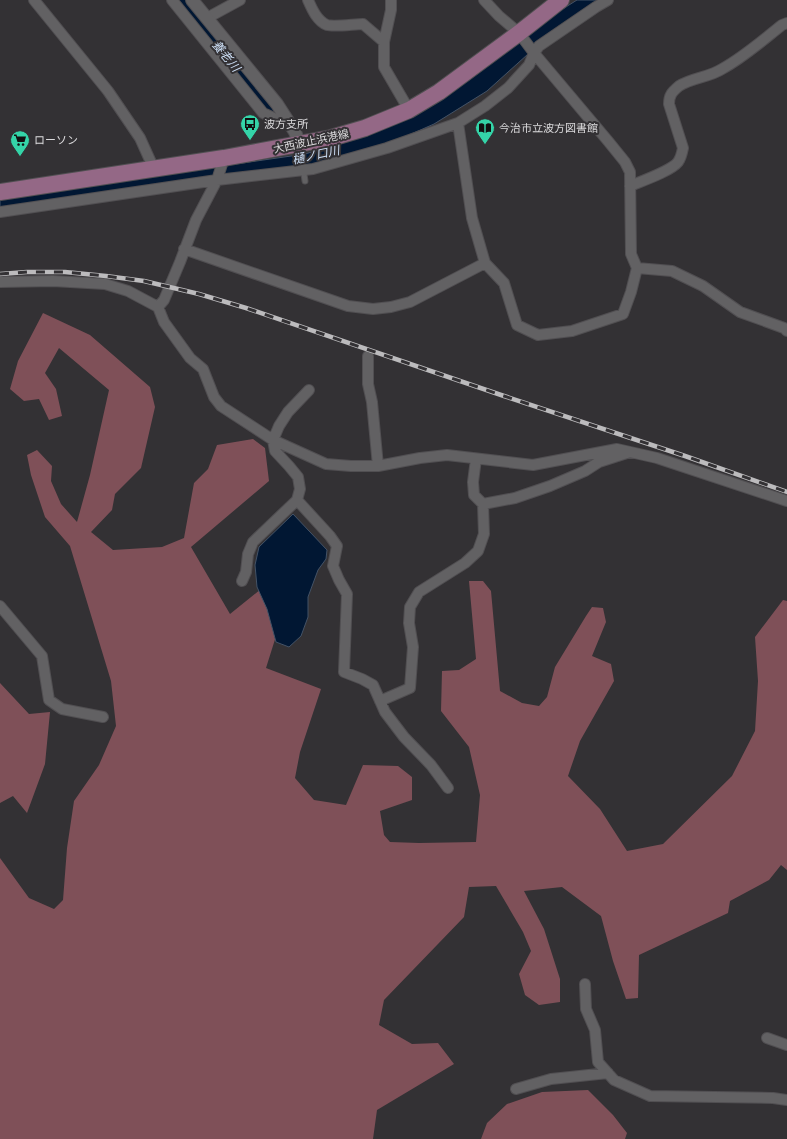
<svg xmlns="http://www.w3.org/2000/svg" width="787" height="1139" font-family="'Noto Serif','Noto Sans JP',serif">
	<rect width="100%" height="100%" fill="#333134"/>
	<path fill="#7f5058" d="M43,313L90,335L150,387L155,407L141,468L115,494L112,510L91,532L113,550L162,547L184,538L194,483L208,469L217,445L253,439L265,448L269,481L191,547L230,614L261,589L277,633L266,668L321,689L300,752L295,778L314,800L346,805L363,765L398,766L412,777V800L380,811L384,835L390,842L419,843L476,842L480,795L469,747L441,711L442,671L459,670L476,659L469,581H483L491,591L500,691L522,703L539,706L547,697L555,667L586,616L592,607L603,608L606,622L592,656L611,664L614,681L580,741L568,776L600,809L627,851L663,844L732,776L755,731L758,681L755,637L783,600L787,601V870L781,865L769,880L730,901L728,913L639,955L638,998L626,999L613,961L601,916L562,887L524,891L544,929L560,979V1002L539,1005L525,995L519,974L531,951L523,932L496,886L469,887L464,917L384,1000L379,1025L412,1044L438,1043L454,1064L377,1110L373,1139H0V858L29,898L54,909L63,900L67,848L74,801L99,765L116,726L111,681L70,546L45,517L31,475L27,455L37,450L52,466L51,481L61,504L77,522L90,475L109,390L59,348L45,373L56,389L62,416L49,420L39,399L24,401L10,389L18,361Z
		M0,683L29,714L50,712L45,764L27,813L13,796L0,803Z
		M588,1090L613,1115L627,1133L625,1139H481L487,1123L507,1104L542,1092Z"/>
	<path fill="#011733" stroke="#435266" d="M577,0H601L538,45L487,91L434,124L402,138L331,162L0,209V198L305,154L349,141L440,99L469,80L550,17Z
		M293,514L327,550L326,559L318,570L308,597V617L301,636L289,647L276,642L267,609L257,587L255,565L259,547Z"/>
	<g fill="none" stroke-linecap="round" stroke-linejoin="round">
		<path stroke="#011733" stroke-width="17" d="M180,0L235,68L272,112"/>
		<g stroke="#514f52" stroke-width="7">
			<path id="service" d="M300,145L305,181"/>
		</g>
		<g stroke="#514f52" stroke-width="12">
			<path id="minor" d="M34,0L108,91L140,138L154,169
				M172,0L263,113L278,120L285,118
				M308,0C312,9 317,21 327,25C334,27 355,24 363,24L384,42
				M391,0V10L384,42V67L409,110
				M207,18L240,0
				M458,123L472,218L485,263L504,283L517,325L538,335L572,331L623,314L631,292L637,268L631,254L630,172L625,162L608,141L534,53L519,33L499,16L484,0
				M630,186C642,181 671,171 678,162C681,158 682,153 683,148L669,104C669,95 672,92 679,86C691,78 710,77 722,69C744,57 763,40 782,25L787,23
				M0,212L217,180L313,169L387,148L458,123L485,106L508,88L529,65L534,53L539,46L596,7L608,0
				M184,249L348,306L373,309L391,307L410,302L485,263
				M637,268L672,271L703,286L740,312L784,328L787,331
				M0,282L53,281L105,284L128,291L158,307L164,322L190,358L203,369L214,397L221,406L273,440L326,464L351,466H378L420,458L447,455L533,465L617,449L657,458L787,501
				M158,307L164,300L180,262L196,220L217,180L224,158
				M368,356V384L372,402L378,466
				M476,459L473,482L474,495L483,504
				M297,500L330,536L337,546L333,566L339,580L347,594L344,672L362,679L373,685L385,712L404,737L431,765L448,788
				M242,581L246,572L248,554L253,542L297,500L300,489L298,477L289,466L275,451L273,440L279,426L288,412L309,390
				M0,606L42,656L49,700L62,709L103,717
				M380,701L410,688L413,647L409,623L410,607L419,592L465,563L478,551L484,534L483,504L515,498L550,486L585,471L599,462L630,452
				M585,984L586,1009L595,1030L598,1062L614,1080L650,1096L773,1098L787,1100
				M767,1038L787,1045
				M516,1089L551,1079L608,1073"/>
		</g>
		<g stroke="#514f52" stroke-width="14">
			<path id="tertiary" d="M192,0L277,104L295,132L300,145"/>
		</g>
		<g stroke="#514f52" stroke-width="18">
			<path id="primary" d="M0,192L224,158L331,138L365,128L409,110L439,92L519,33L561,0"/>
		</g>
		<use href="#service" stroke="#626163" stroke-width="5"/>
		<use href="#minor" stroke="#626163" stroke-width="10"/>
		<use href="#tertiary" stroke="#626163" stroke-width="12"/>
		<use href="#primary" stroke="#946886" stroke-width="16"/>
		<g stroke="#bcbbbd" stroke-width="4.5">
			<path id="rail" d="M0,274L27,272H65L106,276L144,281L199,294L246,308L504,396L685,456L787,492"/>
		</g>
		<use href="#rail" stroke="#333134" stroke-width="3" stroke-dasharray="9" stroke-linecap="butt"/>
	</g>
	<defs>
		<g id="bus-pin" transform="scale(1)"><path d="M0 17L-7.5 6A9.5 9.5 0 1 1 7.5 6Z" fill="#34d4a8" stroke="#333134"/><path d="M-5-6H5V4H4V6H2V4H-2V6H-4V4H-5ZM-3.5-4V0h7V-4ZM-3.5 1.2v1.5H-2V1.2ZM2 1.2v1.5H3.5V1.2Z" fill="#111"/></g>
		<g id="library-pin" transform="scale(1)"><path d="M0 17L-7.5 6A9.5 9.5 0 1 1 7.5 6Z" fill="#34d4a8" stroke="#333134"/><path d="M-6-4Q-3-5.5-.7-3.5V5Q-3 3-6 4ZM6-4Q3-5.5 .7-3.5V5Q3 3 6 4Z" fill="#111"/></g>
		<g id="supermarket-pin" transform="scale(1)"><path d="M0 17L-7.5 6A9.5 9.5 0 1 1 7.5 6Z" fill="#34d4a8" stroke="#333134"/><path d="M-6-5.5h2.5l.6 2H6L4.5 2H-2.5L-4.4-4H-6ZM-1.5 3.2a1.3 1.3 0 1 0 .1 0ZM3 3.2a1.3 1.3 0 1 0 .1 0Z" fill="#111"/></g>
	</defs>
	<g fill-rule="evenodd">
		<use href="#bus-pin" x="250" y="124"/>
		<use href="#library-pin" x="485" y="128"/>
		<use href="#supermarket-pin" x="20" y="140"/>
	</g>
	<g text-anchor="middle" stroke-width="4" stroke-linejoin="round" paint-order="stroke">
		<g font-size="11" fill="#dcdbdd" stroke="#333134" text-anchor="start">
			<text x="264" y="128">波方支所</text>
			<text x="499" y="132">今治市立波方図書館</text>
			<text x="34" y="144">ローソン</text>
		</g>
		<g font-size="11" fill="#dcdbdd" stroke="#333134">
			<text transform="translate(311 141) rotate(-12)" y="4">大西波止浜港線</text>
		</g>
		<g font-size="12" font-style="italic" fill="#cddff6" stroke="#333134">
			<text transform="translate(226 56) rotate(51)" y="4">養老川</text>
			<text transform="translate(316 155) rotate(-12)" y="4">樋ノ口川</text>
		</g>
	</g>
</svg>
